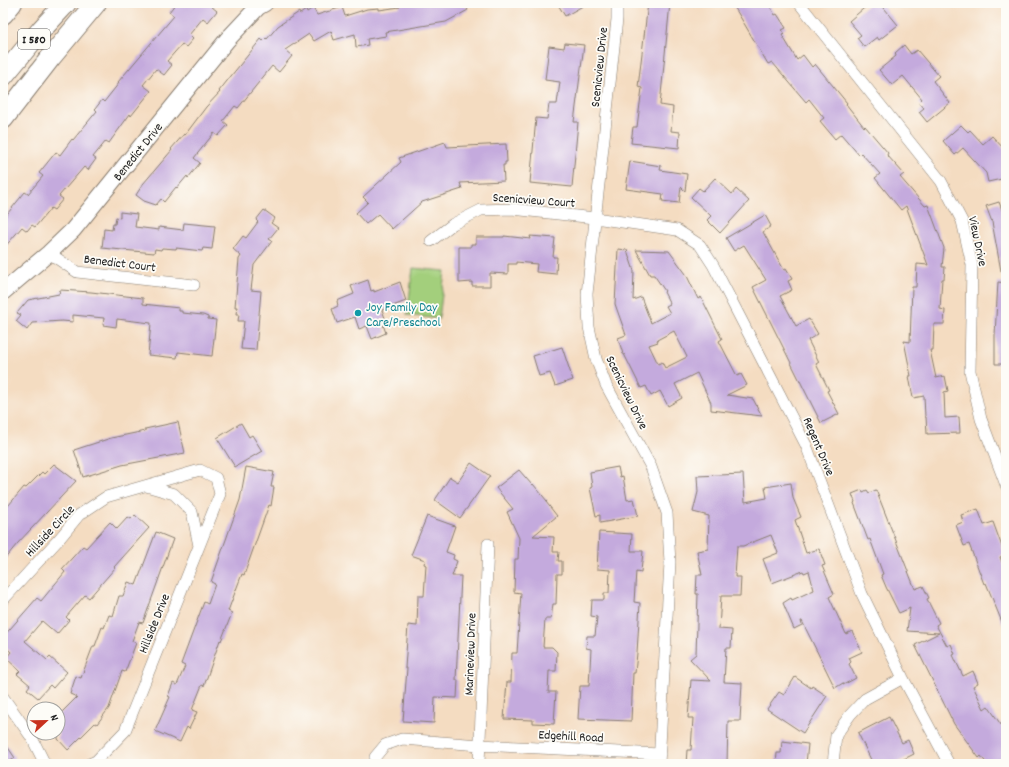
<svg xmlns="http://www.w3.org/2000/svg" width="1009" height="767" font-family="Dekko,sans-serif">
	<rect width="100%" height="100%" fill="#fdfcf7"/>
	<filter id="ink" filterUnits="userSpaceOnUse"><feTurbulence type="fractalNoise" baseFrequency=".025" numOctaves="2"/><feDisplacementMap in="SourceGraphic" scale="8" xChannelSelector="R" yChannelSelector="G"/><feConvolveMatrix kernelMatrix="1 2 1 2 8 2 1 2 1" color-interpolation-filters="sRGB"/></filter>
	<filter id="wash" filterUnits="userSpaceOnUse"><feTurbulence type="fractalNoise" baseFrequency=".012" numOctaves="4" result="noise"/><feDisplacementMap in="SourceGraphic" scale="16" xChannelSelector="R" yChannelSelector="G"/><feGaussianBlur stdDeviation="0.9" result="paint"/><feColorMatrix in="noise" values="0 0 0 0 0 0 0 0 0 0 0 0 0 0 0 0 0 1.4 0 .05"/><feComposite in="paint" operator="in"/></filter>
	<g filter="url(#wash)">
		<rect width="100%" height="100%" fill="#f4dcc1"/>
		<path fill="#a3cf7c" stroke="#60764c" d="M413,268L445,271L439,319L407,315Z"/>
		<g id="blocks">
			<path fill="#c4aadd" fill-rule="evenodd" d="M176,3H216L212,7L217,11L208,22L203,18L189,35L193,39L186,47L182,44L167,61L172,65L164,75L156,69L143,85L151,91L131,116L130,114L109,143L106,141L93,157L96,159L88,170L84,167L59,196L63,199L54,210L51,208L35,227L32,225L27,231L22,227L3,249V219L25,192L28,194L43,176L39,173L56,152L60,155L72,139L73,140L97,111L95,109L102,100L104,102L119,83L118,82L174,16L169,12Z
				M413,3H464L468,10L446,22L385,32L386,36L367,39L368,45L356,47L355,34L334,40L331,31L314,41L309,34L285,50L292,56L279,72L272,66L238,108L235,106L223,121L228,125L218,136L214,133L194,158L200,163L188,178L187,176L177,188L176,187L164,202L161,199L156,205L144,201L136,195L143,184L172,150L171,149L184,134L185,135L206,107L220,92L219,91L231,76L261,39L263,41L266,38L267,39L278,26L299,12L300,14L306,10L307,12L313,8L317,15L342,7L345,16L367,9L379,8V10L400,7L399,5Z
				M557,3H588L565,16Z
				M648,3H670L660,105L673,107L671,131L680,132L679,148L631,143L633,127H637L642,88L638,87Z
				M732,3H768L775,15L777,14L786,28L782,30L785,34L782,35L797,60L803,55L812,67L815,64L847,103L846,104L864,127L865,126L888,153L887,155L904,174L900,177L925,206L928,205L944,248L942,267H945L944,279H942L940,309L945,310L944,324H934L933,350H930L936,378L945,376L948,391L944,392L945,418L959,417L960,433L927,434L926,417H925L924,396L913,398L909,376H911L904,341L910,342L912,287H916L917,264L928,265L906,206L901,210L875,178L880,174L861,153L859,155L841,134L835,139L820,121L824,118L809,99L806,102L772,62L768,64Z
				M870,3H880L898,25L879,40L877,37L864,47L857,38L861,35L849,21Z
				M565,43L584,45L574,122H578L572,187L530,183L536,118L547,119L549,104H557L560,82L545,80L549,46L564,48Z
				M904,45L911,54L917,50L939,76L933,81L950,103L927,122L919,112L924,108L919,102L922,99L903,76L892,85L879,70L896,56L895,53Z
				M961,125L968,132L970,130L983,144L992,136L1006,151V178L988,182L986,173L963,148L955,155L943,141Z
				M445,142L447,147L506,144L507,162H505V165H503L504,181L460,183L462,189L422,202L392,229L378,214L366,224L356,213L368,202L363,197L401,162L399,158Z
				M630,161L661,166L660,170L687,174L685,191L681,187L679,203L662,201L663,194L626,189Z
				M715,178L732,194L736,189L749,201L720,233L707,220L711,216L691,197L699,188L703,191Z
				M999,202L1006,220V271H1001L992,222L986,206Z
				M264,210L275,218L271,223L278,228L269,239L272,241L254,265L251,290L261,291L256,350L241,349L244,321H238L239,314H236L237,307H235L239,259L241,256L233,249L243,236L246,238L258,222L256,220Z
				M120,212L137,214L135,227L159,230V227L183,230L184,223L215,226L212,249L203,248L202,251L176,248V249L162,248L161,250L155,249L154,253L102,248L104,229L112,230L113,224H115L116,217L120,218Z
				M765,215L771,226L763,232L784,270L786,269L792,279L788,281L792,290L780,296L796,326L809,319L818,334L808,340L819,362L816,364L829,390L827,391L839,414L821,423L753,287L766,280L744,245L734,251L726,238Z
				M504,236L531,239L530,236L555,238L553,257H557L556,274L536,272L537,264L516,262V264H508V274L490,273V286H472V282L459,283V247H471V244H476V237H504Z
				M618,249L627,250L634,271L633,300L641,297L651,323L670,313L666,306L670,304L664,292L665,291L654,275H650L636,250L669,251L686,274L698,299L701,297L722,339L719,341L737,376L741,374L747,385L727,395L753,399L762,416L711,410V403L697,373L675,384L682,398L668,406L660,391L651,396L646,386L641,388L624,354H623L618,338L626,335L615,304ZM674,331L687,357L665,368L662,362L658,364L649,345L658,342L657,340Z
				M368,280L371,291L374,290V292L400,282L406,301L382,310L385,318L381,319L386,333L372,339L367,326L359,329L355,317L337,323L332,309L338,306L337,301L354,294L351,286Z
				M998,282L1006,283V364H995V335Z
				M60,290L91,292L143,298V304L179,308V311H182V313L203,315L208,317V319L216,320L212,356L178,352L177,358L148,355L151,323L117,319L116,327L103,325L104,318L73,315V322L62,321L32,323L27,330L16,321L21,315L17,313L28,300L59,294Z
				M562,347L573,380L555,386L550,373L539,376L533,356Z
				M178,422L185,453L122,465L83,477L74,450L111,438L145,431V429Z
				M241,423L249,437L252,435L262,451L235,467L217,438Z
				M471,463L490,476L460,518L435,500L450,477L458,482Z
				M54,464L76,481L17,544L3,561V512L24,487L26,488L42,472L44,474Z
				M246,467L274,472L271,487H274L271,506L269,505L244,575L242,574L228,611L232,613L221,641L220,640L204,686L202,685L192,710L197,712L189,729L187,727L180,742L155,731L170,697L168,696L173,683L177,685L185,666L181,664L204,602L208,604L215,584L211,582L240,500Z
				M618,467L620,477L623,476L627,500L634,499L638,516L600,523V515L596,516L590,488L592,487L590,472Z
				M519,470L532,485L533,484L547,501L546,502L557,516L533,536L554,537L553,552H559L558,561H562V574H557L556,604H553L551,619H545L543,647H552L557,652L556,671H549L548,692H556L554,724L533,723V720L504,719L507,682H511L512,653H517L521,593L514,592L515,559H518L519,538L507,512L513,509L496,488Z
				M743,474L745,502L767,498L765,487L791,483L793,498L801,517L795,520L806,553L819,549L825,565L822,566L834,594L829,597L846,634L852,631L862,652L849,658L851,662L849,664L856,678L843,685V683L835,688L802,621H801L802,625L794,629L783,603L791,598L792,600L814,590L809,571L804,573L803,571L772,583L763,559L778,553L771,535L743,546H737L735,577H741L740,596H721L719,629L732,630L731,648H726L724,682L742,683L740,721H728L727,764H686L687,750H691L693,718H688L691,680L711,681L690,659L696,654L698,594H696L697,575H702L697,551L708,549L709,516L693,512L698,492L697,476Z
				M862,490L863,492L867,490L869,493L876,490L915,589L923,586L929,598L927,599L939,623L936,625L947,646L951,644L955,654L953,655L963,676L973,671L978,683L973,686L984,709L988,706L1006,732V764H987L981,756L979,758L954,724L915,645L939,633L907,631L910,608L899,613L886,587L881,575L883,574L870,539L868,540L854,503L855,502L852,494Z
				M978,509L984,525L993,522L1005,555L1000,557L1006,572V632L986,583L984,584L969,544L964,546L956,525L963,522L961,515Z
				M135,515L149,528L114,567L115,568L89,598L85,595L66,617L69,620L57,634L42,621L25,641L47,660L50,657L67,672L53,688L50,685L38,698L27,689L30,685L17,674L20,671L6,658L11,652L3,645V637L37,598L41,601L65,572L62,569L83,546L86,548L110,522L117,529L128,517L131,519Z
				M427,516L455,526L446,552L454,555L453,559L457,561L452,576H461L456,680H458L457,698L435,697L434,723L403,721L407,668H405L408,625L417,626L418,596H424L426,565L424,564L425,560L411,555Z
				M156,532L173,539L143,623L139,622L132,641L136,643L125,672L122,671L109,708L97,724L95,723L68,750L58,739V716L77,697L70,694L76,676L81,678L93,646H95L102,627L104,628L109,615L113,616L119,596H123L128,582L136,585Z
				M599,532L632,534L631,551H643L641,572L636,571L634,602L640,603L637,653L635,673H633L631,721L578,719L580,686H589L591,649L586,648L587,636H595L597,617L591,616L592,600H604V593H609L610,570L597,569Z
				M795,677L811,688L812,686L827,696L803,733L767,709L779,692L784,695Z
				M889,717L902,743L908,740L914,754L894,764H873L858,733Z
				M3,740L15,758L6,764H3Z
				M782,741L808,744L806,764H776L777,753H781Z"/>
		</g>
	</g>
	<g filter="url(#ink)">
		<use href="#blocks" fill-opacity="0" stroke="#887c6e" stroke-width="1"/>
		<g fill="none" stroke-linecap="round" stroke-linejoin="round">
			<g stroke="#887c6e" stroke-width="12">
				<path id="street" d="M617,3V19L587,294L589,327L596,359L606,385L651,467L667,513L670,562L659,764
					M799,3L941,181L962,221L972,265L970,371L981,419L1006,485
					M431,241L453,224L481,210L512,209L595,218L677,230L700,245L713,265L806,445L862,594L903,678L949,764
					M49,253L77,272L194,285
					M146,486L174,494L192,512L199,546
					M3,600L60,538L79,515L106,497L200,470L216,478L220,494L125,731L96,761L89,764
					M3,697L32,738L45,764
					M375,764V757L385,745L402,739L480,745L660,754
					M479,764L488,544
					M833,764L836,735L850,715L865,699L903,678"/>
			</g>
			<g stroke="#887c6e" stroke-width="18">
				<path id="secondary" d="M3,292L49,253L73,230L227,40L258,7L265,3"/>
			</g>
			<g stroke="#887c6e" stroke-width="22">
				<path id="highway" d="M3,14L12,3
					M3,76L42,29L66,3
					M3,119L51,57L96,3"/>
			</g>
			<use href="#street" stroke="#fff" stroke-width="11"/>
			<use href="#secondary" stroke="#fff" stroke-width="16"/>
			<use href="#highway" stroke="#fff" stroke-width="20"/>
		</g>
	</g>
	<circle fill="#0f9aa8" stroke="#fdfcf7" stroke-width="1.5" cx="358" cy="313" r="4"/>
	<g text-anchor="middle" stroke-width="3.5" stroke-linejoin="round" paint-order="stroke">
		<rect fill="#fdfcf7" stroke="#605f5e" stroke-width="1" x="18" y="29" width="32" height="20" rx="3"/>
		<g font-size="12" font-weight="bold" fill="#1c1c1c">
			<text x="34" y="43">I 580</text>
		</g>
		<g font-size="13" fill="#1c1c1c" stroke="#fdfcf7">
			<text transform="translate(598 67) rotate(-84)" y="5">Scenicview Drive</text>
			<text transform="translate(137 151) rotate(-51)" y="5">Benedict Drive</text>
			<text transform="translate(534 199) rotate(4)" y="5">Scenicview Court</text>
			<text transform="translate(979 241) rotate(78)" y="5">View Drive</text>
			<text transform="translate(120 262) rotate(7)" y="5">Benedict Court</text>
			<text transform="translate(628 392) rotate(64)" y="5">Scenicview Drive</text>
			<text transform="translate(820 446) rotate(67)" y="5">Regent Drive</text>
			<text transform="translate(49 530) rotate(-47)" y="5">Hillside Circle</text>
			<text transform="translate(153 623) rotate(-68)" y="5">Hillside Drive</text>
			<text transform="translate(469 654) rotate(-88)" y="5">Marineview Drive</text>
			<text transform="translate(571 735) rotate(3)" y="5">Edgehill Road</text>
		</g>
		<g font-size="13" fill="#0d838f" stroke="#fdfcf7" text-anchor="start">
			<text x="366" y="311">Joy Family Day<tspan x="366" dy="15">Care/Preschool</tspan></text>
		</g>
	</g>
	<rect width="1009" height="767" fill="none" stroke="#fdfcf7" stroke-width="16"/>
	<g transform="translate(46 721) rotate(68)"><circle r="19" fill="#fdfcf7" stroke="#a3a29f"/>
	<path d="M0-3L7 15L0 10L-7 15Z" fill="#c8321e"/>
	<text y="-6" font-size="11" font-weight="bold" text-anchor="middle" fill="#1c1c1c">N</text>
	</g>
</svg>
